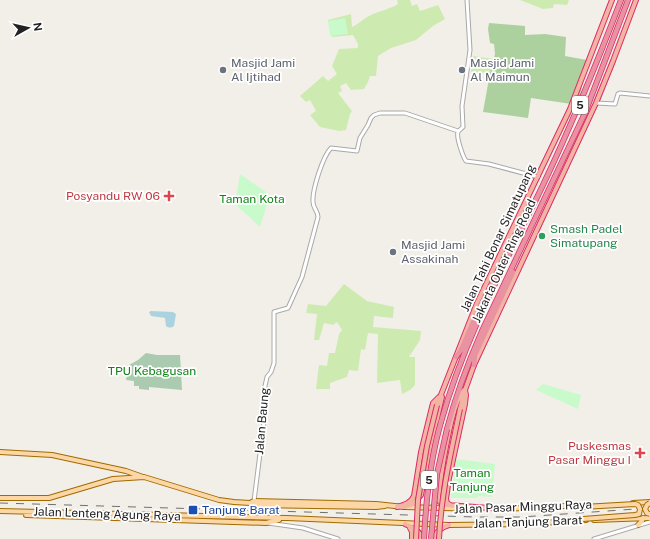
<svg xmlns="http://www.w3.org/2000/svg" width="650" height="539" font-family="'Public Sans',sans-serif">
	<rect width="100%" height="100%" fill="#f2efe9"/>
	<path fill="#cdebb0" d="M397,0H410L412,6L417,4L420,11L438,5L445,19L433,26L416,40L391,48L378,56L376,76H370L368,82L364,89L351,90L346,83L340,86L342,91L338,93L352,111L350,114L346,130L339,131L320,127L310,115L316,111L310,100L306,102L300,96L323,76L328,81L337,74L332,66L339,49L358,48V44L353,35L332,37L328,20L351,14L352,27C359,24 364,18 371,15C380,11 390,9 398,4Z
		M520,0H569L567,5L554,4L553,8L543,9Z
		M473,56L494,59L490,73L471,72Z
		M344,284L367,301L394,307L393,318L374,316L373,327L421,331L420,340L409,357H415V385L410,390L402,394L400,380L377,383L378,334L368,333L365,350L361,349L358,371L349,370L347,377L330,383V389H316L319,365L327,366L329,353H335L339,334L342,330L337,322L333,325L324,323L319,340H314L317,314L306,313L308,304L326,306Z"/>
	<path fill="#add19e" d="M489,23L525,26V35L545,34L566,37L565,56L587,60L578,105L531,98L528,118L483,112L490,73L495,54L494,44L490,43L488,29Z"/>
	<path fill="#aacbaf" d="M146,353L157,355H180L182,390L149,387V390L139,389V386H134V381L126,380L129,365L138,360Z"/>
	<path fill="#c8facc" d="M345,18L348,34L330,36L328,21Z
		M240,174L270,195L260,227L235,204Z
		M543,384L581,395L578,409L536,390Z
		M456,459L495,464L492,497L479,496L476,498H451Z"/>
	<path fill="#aad3df" d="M151,311L173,312L176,314L174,326C171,328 169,328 166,326L165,318L151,316L149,312Z"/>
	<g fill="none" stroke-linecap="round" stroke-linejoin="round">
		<g stroke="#a9a9a9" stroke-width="5">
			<path id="tertiary" d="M467,0L470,50L462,106L463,127C461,129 459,130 458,132C456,137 463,157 466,161L489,164L538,177
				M596,103L615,104L618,94L620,93L650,96
				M254,501L264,422L265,386L267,377L271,372L274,363V312L288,308L302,277L318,217C318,211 313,208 313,202C312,190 323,156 331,148L357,151L360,138L368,125L371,118L374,115L380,113H405L458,131
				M268,523L303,528L338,539
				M594,539L650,522"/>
		</g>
		<g stroke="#a06b00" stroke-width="6">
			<path id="primary" d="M0,452L52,455L126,471L143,477
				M0,498H49L113,479L144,477L219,500L234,502L250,503L254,501L376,504L404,507L481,509
				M250,503L253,505L376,507L385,506
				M633,503L650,502
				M501,509L586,505
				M0,511L287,518L449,525L528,524L586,520
				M26,515L266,523L279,520
				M594,520L650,518
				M638,525L642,521L643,518"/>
		</g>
		<g stroke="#dc2a67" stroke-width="6">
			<path id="trunk" d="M437,405L477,303L570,109L612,0
				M460,409L465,390L474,365L596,103L613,61L636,0
				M438,500C440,480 451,402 464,390
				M440,502L447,505L504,509
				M452,506L447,503L446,499L449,478L465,404L466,395L465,390
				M397,507C404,505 411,503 414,496L421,452L433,403L439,397
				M404,507L413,504L421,495L430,448L442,397
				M405,524C411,527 416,528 420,534V539
				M409,526L412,532V539
				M434,539C435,532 442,527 449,525"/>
		</g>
		<g stroke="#dc2a67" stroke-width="6">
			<path id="motorway" d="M491,285L505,258
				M487,294L489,289
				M480,306L484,298
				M476,316L478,312
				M456,357L461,350L473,322
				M474,365L475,355L513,272
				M441,422C464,339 506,262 543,185C572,124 597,63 621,0
				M447,429C456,395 468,363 482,331L585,113L628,0"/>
		</g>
		<use href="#tertiary" stroke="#fff" stroke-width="3"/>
		<use href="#primary" stroke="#fcd6a4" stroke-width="4"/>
		<use href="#trunk" stroke="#f2b4a3" stroke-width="4"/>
		<use href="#motorway" stroke="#e892a2" stroke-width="4.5"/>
		<path stroke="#707070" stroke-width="1" stroke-dasharray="8 8" stroke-linecap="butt" d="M0,503L476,517H521L650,508"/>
		<g stroke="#a06b00" stroke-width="6" stroke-linecap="butt">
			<path id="primary-bridge" d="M650,503L647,505L645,509L647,513L650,514
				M583,507L635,504L638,505L640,509L639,514L635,515L583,519"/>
		</g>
		<g stroke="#dc2a67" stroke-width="6" stroke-linecap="butt">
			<path id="trunk-bridge" d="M416,539L418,500L427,446L437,405
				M439,539C441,495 451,452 460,409"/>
		</g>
		<g stroke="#dc2a67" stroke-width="6" stroke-linecap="butt">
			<path id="motorway-bridge" d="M424,539C426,499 430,460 441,422
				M431,539L437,474L447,429"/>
		</g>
		<use href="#primary-bridge" stroke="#fcd6a4" stroke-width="4"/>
		<use href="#trunk-bridge" stroke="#f2b4a3" stroke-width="4"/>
		<use href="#motorway-bridge" stroke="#e892a2" stroke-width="4.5"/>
	</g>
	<g fill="#6b7280" stroke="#fff" stroke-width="1.5">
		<circle cx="223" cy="70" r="4"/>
		<circle cx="462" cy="70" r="4"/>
		<circle cx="393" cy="252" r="4"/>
	</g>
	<g fill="#e0444e" stroke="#fff" stroke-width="1.5">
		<path d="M167 190h4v4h4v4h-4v4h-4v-4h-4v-4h4z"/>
		<path d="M638 447h4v4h4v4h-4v4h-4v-4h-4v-4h4z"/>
	</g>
	<circle fill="#2e9e5b" stroke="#fff" stroke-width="1.5" cx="542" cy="236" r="4"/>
	<rect fill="#1a4fb4" stroke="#fff" stroke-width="1.5" x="188" y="505" width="10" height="10" rx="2"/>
	<g text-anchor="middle" stroke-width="3.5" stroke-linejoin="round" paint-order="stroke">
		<g fill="#fff" stroke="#646464" stroke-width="1">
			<rect x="572" y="96" width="16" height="18" rx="3"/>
			<rect x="421" y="471" width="16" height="18" rx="3"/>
		</g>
		<g font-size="11" font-weight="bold" fill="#222">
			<text x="580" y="109">5</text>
			<text x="429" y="484">5</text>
		</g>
		<g font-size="12" fill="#5b616d" stroke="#fff" text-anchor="start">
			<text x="231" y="67">Masjid Jami<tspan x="231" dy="14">Al Ijtihad</tspan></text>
			<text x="470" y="67">Masjid Jami<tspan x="470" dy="14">Al Maimun</tspan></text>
			<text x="401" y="249">Masjid Jami<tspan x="401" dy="14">Assakinah</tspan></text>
		</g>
		<g font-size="12" fill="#be3a42" stroke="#fff" text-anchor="end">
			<text x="160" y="200">Posyandu RW 06</text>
			<text x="631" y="450">Puskesmas<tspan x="631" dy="14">Pasar Minggu I</tspan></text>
		</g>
		<g font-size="12" fill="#0c8416" stroke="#fff">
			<text x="252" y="203">Taman Kota</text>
			<text x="152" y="375">TPU Kebagusan</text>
			<text x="472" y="477">Taman<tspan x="472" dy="14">Tanjung</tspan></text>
		</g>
		<g font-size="12" fill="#27864d" stroke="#fff" text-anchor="start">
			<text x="550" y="233">Smash Padel<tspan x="550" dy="14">Simatupang</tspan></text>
		</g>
		<g font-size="12" fill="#222" stroke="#fff">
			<text transform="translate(498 238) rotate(-65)" y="4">Jalan Tahi Bonar Simatupang</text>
			<text transform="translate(504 261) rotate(-65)" y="4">Jakarta Outer Ring Road</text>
			<text transform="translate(262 421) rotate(-85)" y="4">Jalan Baung</text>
			<text transform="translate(523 507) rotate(-2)" y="4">Jalan Pasar Minggu Raya</text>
			<text transform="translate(107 514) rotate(2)" y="4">Jalan Lenteng Agung Raya</text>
			<text transform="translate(528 522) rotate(-2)" y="4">Jalan Tanjung Barat</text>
		</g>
		<g font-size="12" fill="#164399" stroke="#fff" text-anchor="start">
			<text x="202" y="514">Tanjung Barat</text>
		</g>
	</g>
	<g transform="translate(28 28) rotate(82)" stroke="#ffffff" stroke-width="3" paint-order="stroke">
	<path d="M0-3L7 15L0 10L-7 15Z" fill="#222222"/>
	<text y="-6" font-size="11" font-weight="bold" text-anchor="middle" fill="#222222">N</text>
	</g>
</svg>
